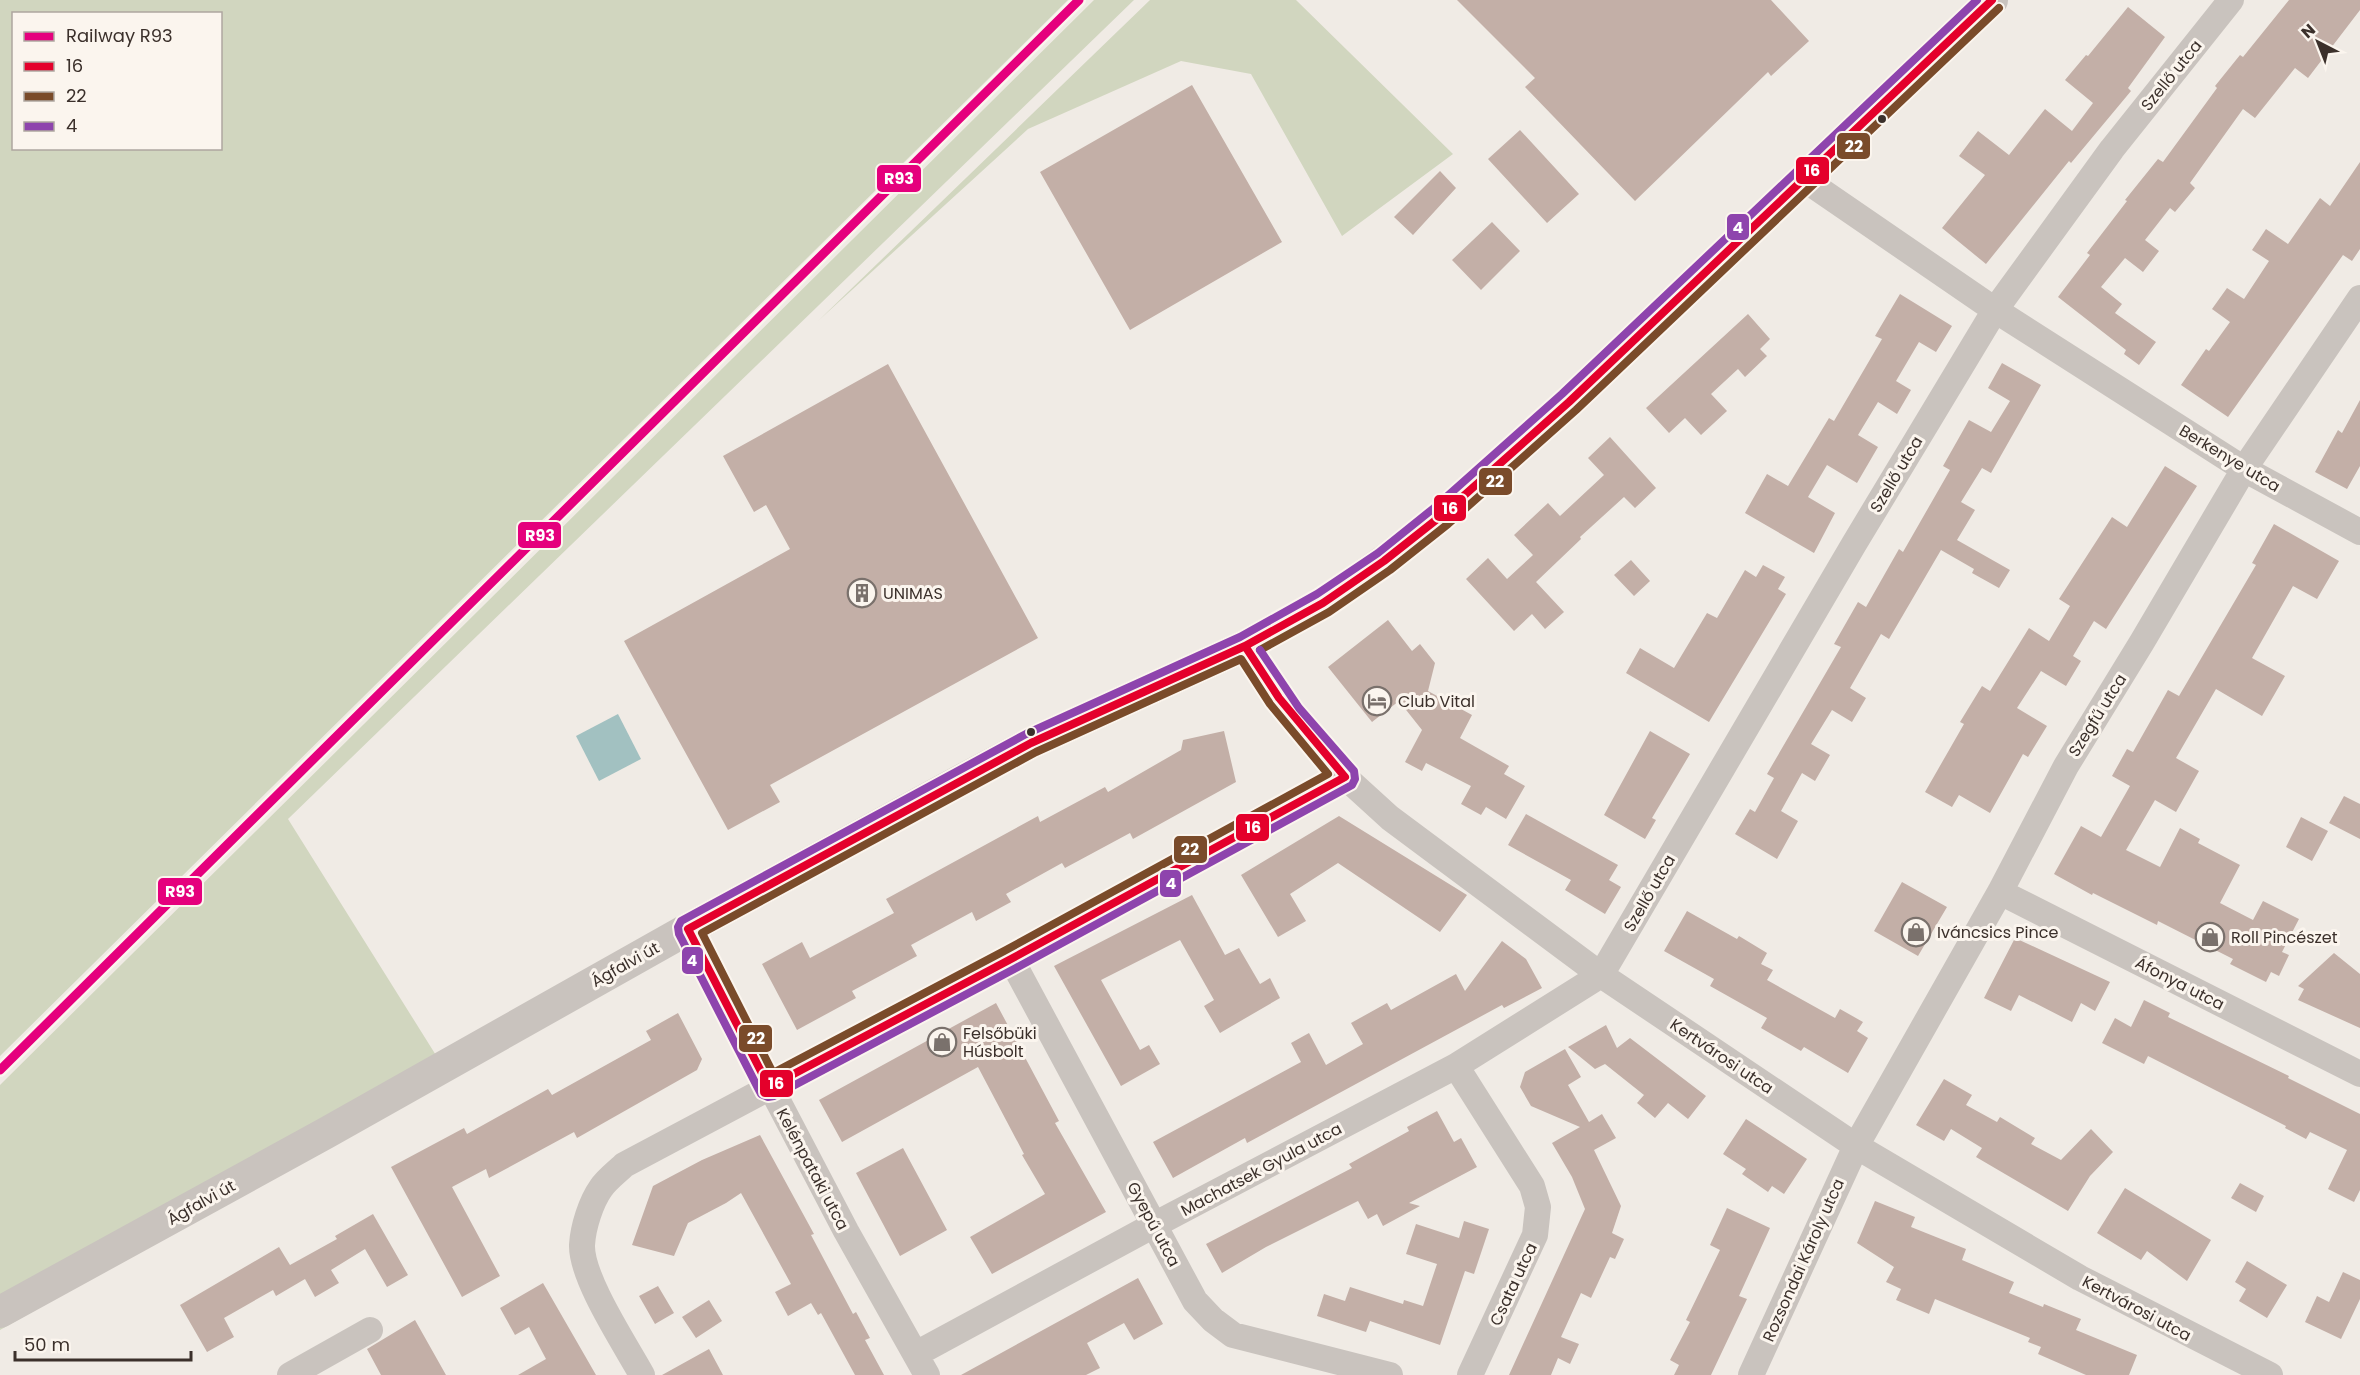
<svg xmlns="http://www.w3.org/2000/svg" width="2360" height="1375" font-family="Poppins,sans-serif">
	<rect width="100%" height="100%" fill="#f0ebe5"/>
	<path fill="#d1d6bf" fill-rule="evenodd" d="M0,0H1068L0,1056ZM14,14H220V148H14Z
		M1094,0H1134L288,819L449,1076L0,1330V1085Z
		M1150,0H1296L1453,154L1342,236L1251,74L1181,61L1028,129L818,321Z"/>
	<path fill="#a2c1c1" d="M618,714L641,759L599,781L576,736Z"/>
	<path fill="#c3afa7" d="M1457,0H1771L1809,41L1771,76L1768,72L1635,201L1525,87L1535,78Z
		M2289,0H2360V10L2308,78L2295,68L2255,118L2243,109L2190,183L2195,188L2175,212L2170,208L2145,240L2159,251L2143,272L2125,258L2101,287L2122,304L2115,313L2156,342L2139,365L2124,354L2126,350L2058,297L2090,255L2087,253L2127,201L2125,200L2158,159L2163,162L2217,88L2215,86L2240,55L2243,57Z
		M2128,7L2165,37L2128,88L2131,91L2071,163L2069,161L1986,264L1942,228L1985,175L1959,156L1978,131L2009,155L2045,109L2072,131L2093,103L2065,80L2086,55L2088,56Z
		M1192,85L1282,242L1130,330L1040,172Z
		M1520,130L1579,194L1547,223L1488,159Z
		M2360,162V249L2352,261L2343,255L2228,417L2181,385L2206,349L2209,351L2230,322L2212,309L2227,288L2244,299L2269,261L2252,250L2266,229L2288,244L2320,198L2330,206Z
		M1440,171L1456,188L1413,235L1394,217Z
		M1492,222L1520,251L1481,290L1452,260Z
		M1900,294L1952,326L1936,352L1919,342L1896,381L1911,390L1897,414L1878,402L1858,435L1878,447L1857,483L1827,465L1808,497L1835,513L1814,553L1745,513L1767,474L1788,486L1829,418L1834,421L1882,339L1875,336Z
		M1748,314L1770,339L1760,349L1767,356L1745,377L1738,369L1711,394L1727,411L1701,435L1685,418L1669,433L1646,408Z
		M2002,363L2041,385L1991,473L1982,468L1961,502L1975,510L1957,540L2010,570L1999,588L1972,573L1974,569L1941,550L1889,639L1881,634L1850,688L1866,698L1852,722L1832,710L1811,744L1830,755L1815,781L1802,773L1781,811L1798,821L1777,859L1735,834L1750,809L1755,812L1774,778L1767,774L1841,647L1834,644L1858,602L1866,607L1899,549L1903,552L1950,470L1943,466L1969,420L1991,432L2010,401L1988,388Z
		M888,364L1038,638L770,785L780,802L728,830L624,641L790,549L766,505L754,512L723,456Z
		M2360,400V466L2347,489L2315,472L2338,430L2342,433Z
		M1610,437L1656,488L1635,508L1624,497L1580,537L1581,539L1536,582L1564,612L1545,629L1532,614L1514,631L1466,579L1488,558L1507,579L1533,555L1514,535L1548,503L1560,516L1604,475L1588,458Z
		M2165,466L2197,486L2106,629L2094,621L2073,656L2081,661L2066,686L2041,671L2017,708L2047,726L2028,757L2023,754L1990,813L1959,795L1952,807L1925,792L1964,724L1960,722L1982,686L1990,691L2029,628L2049,641L2070,606L2059,599L2112,517L2127,527Z
		M2274,524L2339,561L2317,599L2293,586L2252,658L2285,676L2262,716L2216,689L2176,758L2199,771L2176,812L2155,800L2126,850L2160,867L2180,828L2200,839L2198,843L2240,865L2220,903L2253,920L2263,901L2299,919L2282,952L2289,955L2279,976L2271,972L2266,982L2230,964L2233,959L2158,921L2157,925L2093,893L2092,895L2054,874L2081,826L2101,837L2130,786L2112,776L2127,749L2133,752L2168,690L2179,696L2256,565L2252,563Z
		M1631,560L1650,581L1634,596L1614,575Z
		M1763,565L1785,577L1778,589L1786,594L1709,722L1626,673L1640,648L1674,668L1707,613L1717,618L1745,570L1756,577Z
		M1388,620L1412,651L1420,644L1435,663L1428,691L1472,715L1460,738L1509,766L1504,774L1525,786L1506,819L1486,807L1481,815L1461,804L1471,786L1426,763L1422,771L1405,762L1422,730L1399,701L1372,722L1328,667Z
		M1224,731L1236,782L1133,839L1130,833L1065,868L1062,863L1006,894L1011,902L976,921L972,912L911,945L917,956L852,991L856,998L797,1030L762,964L802,942L810,958L894,913L886,899L1038,816L1040,822L1105,787L1108,792L1181,750L1183,740Z
		M1650,731L1690,754L1652,818L1656,820L1645,839L1604,815Z
		M2344,796L2360,804V839L2329,823Z
		M1526,814L1618,865L1609,880L1621,887L1605,914L1565,890L1571,880L1508,845Z
		M1339,816L1467,895L1440,932L1338,863L1290,894L1306,921L1278,937L1241,875Z
		M2301,817L2328,831L2312,861L2286,847Z
		M1902,882L1947,907L1918,956L1874,931Z
		M1192,895L1225,955L1239,948L1260,984L1270,978L1280,998L1220,1033L1204,1006L1214,1000L1180,940L1101,980L1140,1050L1149,1045L1160,1064L1121,1086L1054,966Z
		M1687,911L1737,939L1739,936L1767,953L1761,964L1773,970L1767,980L1835,1018L1840,1009L1863,1022L1857,1031L1868,1038L1848,1073L1804,1047L1801,1051L1761,1028L1767,1018L1710,986L1714,979L1664,951Z
		M2015,938L2110,982L2095,1011L2081,1003L2072,1022L2019,995L2011,1011L1984,998Z
		M1502,941L1526,959L1542,988L1504,1008L1502,1005L1247,1143L1245,1138L1173,1178L1153,1142L1301,1062L1291,1043L1309,1033L1326,1065L1363,1044L1351,1023L1387,1003L1391,1010L1456,974L1465,991Z
		M2334,953L2360,974V1028L2298,1000L2304,989L2298,986Z
		M2144,1000L2170,1013L2168,1017L2289,1076L2288,1078L2360,1114V1190L2354,1202L2328,1189L2347,1150L2310,1132L2306,1139L2285,1128L2286,1126L2148,1056L2144,1064L2102,1043L2115,1018L2131,1027Z
		M996,1003L1059,1121L1055,1123L1106,1212L992,1274L970,1237L1045,1194L1022,1155L1024,1154L978,1067L842,1142L819,1100Z
		M678,1013L702,1059L697,1070L577,1138L574,1132L489,1178L486,1169L452,1187L500,1276L462,1297L391,1167L464,1128L467,1134L548,1089L552,1095L651,1040L646,1031Z
		M1606,1025L1617,1048L1630,1038L1706,1096L1688,1119L1668,1103L1655,1118L1637,1103L1644,1095L1605,1064L1595,1069L1568,1047Z
		M1565,1049L1581,1077L1568,1085L1589,1122L1602,1114L1616,1138L1594,1150L1621,1206L1612,1233L1624,1239L1615,1259L1610,1257L1591,1298L1581,1293L1561,1337L1579,1344L1570,1364L1558,1358L1551,1375H1509L1585,1209L1572,1177L1552,1143L1580,1127L1531,1106L1520,1087L1525,1072Z
		M1944,1079L1972,1095L1966,1105L1997,1122L2000,1117L2035,1138L2031,1144L2061,1160L2091,1129L2113,1152L2090,1176L2068,1211L1976,1157L1982,1148L1951,1129L1944,1141L1916,1125Z
		M1437,1111L1454,1142L1461,1138L1477,1167L1409,1203L1420,1206L1383,1226L1377,1214L1368,1219L1358,1201L1266,1247L1222,1273L1206,1244L1352,1168L1349,1164L1409,1131L1407,1127Z
		M1746,1119L1807,1159L1784,1194L1772,1186L1768,1192L1742,1174L1746,1169L1723,1154Z
		M760,1135L814,1234L811,1235L853,1314L856,1312L870,1338L865,1340L884,1375H855L821,1313L818,1315L811,1303L788,1316L775,1292L791,1284L741,1193L726,1203L688,1223L674,1256L632,1245L653,1186L702,1160Z
		M903,1148L947,1230L900,1256L856,1173Z
		M2240,1183L2264,1196L2256,1212L2231,1198Z
		M2125,1188L2211,1240L2187,1281L2147,1251L2141,1260L2097,1233Z
		M1875,1201L1915,1217L1911,1227L1966,1249L1962,1260L2014,1282L2009,1293L2043,1307L2044,1304L2081,1319L2076,1330L2137,1355L2129,1375H2086L2038,1354L2041,1347L2028,1342L2030,1338L1935,1299L1929,1314L1896,1300L1901,1289L1886,1282L1894,1267L1857,1243Z
		M1727,1208L1770,1228L1739,1296L1747,1299L1711,1375H1674L1679,1365L1670,1360L1690,1322L1686,1320L1720,1250L1710,1245Z
		M373,1214L408,1275L387,1287L365,1249L331,1270L339,1283L315,1297L305,1279L276,1296L273,1290L224,1318L234,1337L207,1352L180,1305L279,1247L290,1265L337,1239L335,1236Z
		M1464,1221L1489,1229L1474,1274L1465,1271L1440,1345L1370,1321L1366,1332L1317,1316L1324,1294L1345,1301L1350,1287L1403,1304L1404,1300L1423,1306L1437,1264L1406,1254L1416,1224L1459,1238Z
		M2247,1261L2287,1285L2267,1318L2239,1301L2246,1289L2235,1282Z
		M2343,1272L2360,1280V1299L2341,1339L2305,1322L2317,1296L2329,1302Z
		M1138,1278L1163,1324L1134,1340L1124,1323L1087,1343L1100,1368L1086,1375H961Z
		M543,1283L577,1342L596,1375H518L546,1359L529,1327L515,1335L500,1308Z
		M658,1286L674,1313L655,1324L639,1296Z
		M709,1300L722,1321L696,1338L682,1317Z
		M415,1320L446,1375H381L367,1349Z
		M709,1349L723,1375H662Z"/>
	<g fill="none" stroke-linecap="round" stroke-linejoin="round">
		<path stroke="#c9c3be" stroke-width="26" d="M1804,179L1995,310L2244,469L2360,532
			M1245,646L1261,674L1287,712L1345,777L1390,818L1601,975L1856,1146L2080,1278L2270,1375
			M2000,892L2360,1074
			M688,929L846,1231L927,1375
			M1011,959L1195,1301L1213,1320L1233,1335L1390,1375
			M1456,1066L1532,1186L1538,1207L1535,1235L1470,1375
			M916,1354L1154,1225L1456,1066L1601,975L1854,544L1995,310L2112,149L2231,0
			M290,1375L370,1330
			M642,1375C625,1344 581,1278 582,1245C583,1227 591,1202 601,1188C607,1179 617,1172 624,1165L1011,959L1345,777
			M1751,1375L1856,1146L2000,892L2066,766L2142,642L2244,469L2360,298"/>
		<path stroke="#c9c3be" stroke-width="32" d="M0,1312L326,1133L688,929L956,783L1031,743L1245,646L1323,603L1384,561L1441,516L1569,402L1992,0"/>
		<g stroke="#fbf5ee" stroke-width="12">
			<path id="bus-1" d="M1245,646L1279,698L1345,777L1011,959L769,1087L688,929L1031,743Z
				M1245,646L1323,603L1384,561L1441,516L1569,402L1992,0"/>
		</g>
		<g stroke="#fbf5ee" stroke-width="12">
			<path id="bus-2" d="M1260,650L1329,612L1390,570L1448,524L1576,410L1999,8
				M1241,659L1270,704L1328,774L1006,950L773,1073L702,933L1036,752Z"/>
		</g>
		<g stroke="#fbf5ee" stroke-width="12">
			<path id="bus-3" d="M1260,650L1299,708L1354,771L1355,779L1352,785L1016,968L774,1096L768,1097L761,1094L679,934L678,927L681,921L1026,734L1240,637L1317,594L1378,553L1434,508L1562,394L1977,0"/>
		</g>
		<use href="#bus-1" stroke="#e4002b" stroke-width="8"/>
		<use href="#bus-2" stroke="#7a4b2a" stroke-width="8"/>
		<use href="#bus-3" stroke="#8e44ad" stroke-width="8"/>
		<g stroke="#fbf5ee" stroke-width="14">
			<path id="rail-1" d="M0,1070L1079,0"/>
		</g>
		<use href="#rail-1" stroke="#e5007d" stroke-width="9"/>
	</g>
	<defs>
		<g id="building-ring" transform="scale(1.5)"><circle r="9.5" fill="#fbf5ee" stroke="#7a716c" stroke-width="1.5"/><path d="M-4-6H4V6H1V3H-1V6H-4ZM-2.5-4.3h1.7v1.8h-1.7ZM.8-4.3h1.7v1.8H.8ZM-2.5-1h1.7V.8h-1.7ZM.8-1h1.7V.8H.8Z" fill="#7a716c"/></g>
		<g id="hotel-ring" transform="scale(1.5)"><circle r="9.5" fill="#fbf5ee" stroke="#7a716c" stroke-width="1.5"/><path d="M-6-4.5h1.5V1H6V5H4.5V3h-9V5H-6ZM-4 0a1.8 1.8 0 1 1 3.6 0ZM.5 0V-2.5h3Q6-2.5 6 0Z" fill="#7a716c"/></g>
		<g id="shop-ring" transform="scale(1.5)"><circle r="9.5" fill="#fbf5ee" stroke="#7a716c" stroke-width="1.5"/><path d="M-5-2.5h2.3a2.7 3.5 0 0 1 5.4 0H5L5.5 6h-11ZM-1.5-2.5h3a1.5 2.3 0 0 0-3 0Z" fill="#7a716c"/></g>
	</defs>
	<g fill-rule="evenodd">
		<use href="#building-ring" x="862" y="593"/>
		<use href="#hotel-ring" x="1377" y="701"/>
		<use href="#shop-ring" x="1916" y="932"/>
		<use href="#shop-ring" x="2210" y="937"/>
		<use href="#shop-ring" x="942" y="1042"/>
	</g>
	<g fill="#3b302b" stroke="#fbf5ee" stroke-width="2">
		<circle cx="1882" cy="119" r="5"/>
		<circle cx="1031" cy="732" r="5"/>
	</g>
	<g text-anchor="middle" stroke-width="6" stroke-linejoin="round" paint-order="stroke">
		<g font-size="16" fill="#3b302b" stroke="#fbf5ee">
			<text transform="translate(2171 75) rotate(-51)" y="6">Szellő utca</text>
			<text transform="translate(2230 458) rotate(31)" y="6">Berkenye utca</text>
			<text transform="translate(1896 474) rotate(-59)" y="6">Szellő utca</text>
			<text transform="translate(2097 715) rotate(-58)" y="6">Szegfű utca</text>
			<text transform="translate(1649 893) rotate(-60)" y="6">Szellő utca</text>
			<text transform="translate(625 964) rotate(-29)" y="6">Ágfalvi út</text>
			<text transform="translate(2180 983) rotate(27)" y="6">Áfonya utca</text>
			<text transform="translate(1722 1056) rotate(34)" y="6">Kertvárosi utca</text>
			<text transform="translate(813 1169) rotate(62)" y="6">Kelénpataki utca</text>
			<text transform="translate(1261 1169) rotate(-28)" y="6">Machatsek Gyula utca</text>
			<text transform="translate(201 1202) rotate(-29)" y="6">Ágfalvi út</text>
			<text transform="translate(1154 1224) rotate(62)" y="6">Gyepű utca</text>
			<text transform="translate(1803 1260) rotate(-66)" y="6">Rozsondai Károly utca</text>
			<text transform="translate(1513 1284) rotate(-65)" y="6">Csata utca</text>
			<text transform="translate(2137 1308) rotate(28)" y="6">Kertvárosi utca</text>
		</g>
		<g font-size="16" fill="#3b302b" stroke="#fbf5ee" text-anchor="start">
			<text x="883" y="599">UNIMAS</text>
			<text x="1398" y="707">Club Vital</text>
			<text x="1937" y="938">Iváncsics Pince</text>
			<text x="2231" y="943">Roll Pincészet</text>
			<text x="963" y="1039">Felsőbüki<tspan x="963" dy="18">Húsbolt</tspan></text>
		</g>
	</g>
	<g stroke="#fbf5ee" stroke-width="2">
		<rect x="1836" y="132" width="35" height="28" rx="6" fill="#7a4b2a"/>
		<rect x="1795" y="156" width="35" height="29" rx="6" fill="#e4002b"/>
		<rect x="876" y="164" width="46" height="29" rx="6" fill="#e5007d"/>
		<rect x="1726" y="213" width="24" height="28" rx="6" fill="#8e44ad"/>
		<rect x="1478" y="467" width="35" height="29" rx="6" fill="#7a4b2a"/>
		<rect x="1433" y="494" width="34" height="28" rx="6" fill="#e4002b"/>
		<rect x="517" y="521" width="45" height="28" rx="6" fill="#e5007d"/>
		<rect x="1235" y="813" width="35" height="29" rx="6" fill="#e4002b"/>
		<rect x="1173" y="835" width="35" height="29" rx="6" fill="#7a4b2a"/>
		<rect x="1159" y="869" width="23" height="29" rx="6" fill="#8e44ad"/>
		<rect x="157" y="877" width="46" height="29" rx="6" fill="#e5007d"/>
		<rect x="681" y="946" width="23" height="29" rx="6" fill="#8e44ad"/>
		<rect x="738" y="1024" width="35" height="29" rx="6" fill="#7a4b2a"/>
		<rect x="759" y="1069" width="35" height="29" rx="6" fill="#e4002b"/>
	</g>
	<g font-size="16" text-anchor="middle" font-weight="bold" fill="#fff">
		<text x="1854" y="152">22</text>
		<text x="1812" y="176">16</text>
		<text x="899" y="184">R93</text>
		<text x="1738" y="233">4</text>
		<text x="1495" y="487">22</text>
		<text x="1450" y="514">16</text>
		<text x="540" y="541">R93</text>
		<text x="1253" y="833">16</text>
		<text x="1190" y="855">22</text>
		<text x="1171" y="889">4</text>
		<text x="180" y="897">R93</text>
		<text x="692" y="966">4</text>
		<text x="756" y="1044">22</text>
		<text x="776" y="1089">16</text>
	</g>
	<rect x="12" y="12" width="210" height="138" fill="#fbf5ee" stroke="#aea6a0" stroke-width="1.5"/>
	<rect x="24" y="32" width="30" height="9" fill="#e5007d" stroke="#aea6a0" stroke-width="1.5"/>
	<text x="66" y="42" font-size="18" fill="#3b302b">Railway R93</text>
	<rect x="24" y="62" width="30" height="9" fill="#e4002b" stroke="#aea6a0" stroke-width="1.5"/>
	<text x="66" y="72" font-size="18" fill="#3b302b">16</text>
	<rect x="24" y="92" width="30" height="9" fill="#7a4b2a" stroke="#aea6a0" stroke-width="1.5"/>
	<text x="66" y="102" font-size="18" fill="#3b302b">22</text>
	<rect x="24" y="122" width="30" height="9" fill="#8e44ad" stroke="#aea6a0" stroke-width="1.5"/>
	<text x="66" y="132" font-size="18" fill="#3b302b">4</text>
	<g transform="translate(2318 42) rotate(318)" stroke="#fbf5ee" stroke-width="4.5" paint-order="stroke">
	<path d="M0-4.5L10 22L0 15L-10 22Z" fill="#3b302b"/>
	<text y="-9" font-size="16" font-weight="bold" text-anchor="middle" fill="#3b302b">N</text>
	</g>
	<path d="M15 1351v9h176v-9" fill="none" stroke="#3b302b" stroke-width="3"/>
	<text x="24" y="1351" font-size="18" fill="#3b302b" stroke="#fbf5ee" stroke-width="4.5" paint-order="stroke">50 m</text>
</svg>
